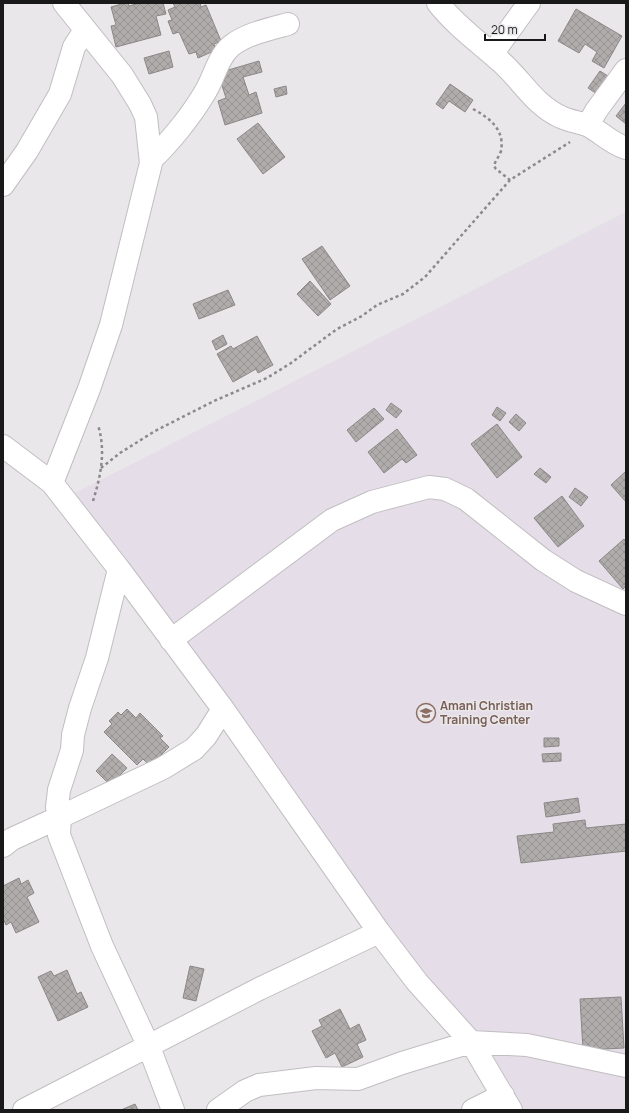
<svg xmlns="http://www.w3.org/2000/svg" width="629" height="1113" font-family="Manrope,sans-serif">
	<defs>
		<pattern id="building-cross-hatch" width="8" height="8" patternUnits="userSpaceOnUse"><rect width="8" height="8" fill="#b0acab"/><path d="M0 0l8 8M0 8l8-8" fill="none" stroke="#979393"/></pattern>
	</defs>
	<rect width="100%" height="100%" fill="#e9e7ea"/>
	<path fill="#e5dde7" d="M626,212V1110H507L73,494Z"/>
	<path fill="url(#building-cross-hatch)" stroke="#8b8786" d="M125,3H128L129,6L140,3H163L166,14L156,16L161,35L116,47L111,26L116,25L111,7Z
		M173,3H200L201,7L206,5L221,41L214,44L216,50L198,58L196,52L189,54L179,32L173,34L168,21L172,20L168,10L175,7Z
		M576,9L622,36L604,68L592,61L597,52L585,44L579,53L558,41Z
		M169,51L173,67L149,74L144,58Z
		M259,61L262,72L243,77L249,95L256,92L262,113L225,125L218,101L226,98L218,73Z
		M600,71L608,76L597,94L588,88Z
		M450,84L473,100L465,112L449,101L443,109L436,104Z
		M286,86L287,94L276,97L274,89Z
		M626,103V124L616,116Z
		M258,123L285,157L263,174L237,139Z
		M322,246L350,286L330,300L302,259Z
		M310,281L331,304L318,316L297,294Z
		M228,290L235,305L199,319L193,304Z
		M223,335L227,344L216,350L212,341Z
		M257,336L273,365L258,373L256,369L233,382L217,354L231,346L233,349Z
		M391,403L402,411L396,418L386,410Z
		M497,407L506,413L500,421L492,415Z
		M374,408L384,419L356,442L347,430Z
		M516,414L526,423L519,431L509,422Z
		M497,424L522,457L497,478L471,444Z
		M397,429L417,455L406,463L402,459L384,473L368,452Z
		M540,468L551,477L546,483L534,474Z
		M626,471V502L611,485Z
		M575,488L588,497L581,506L569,497Z
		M562,496L584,526L558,547L534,518Z
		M624,539L626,542V586L623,589L599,561Z
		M127,709L136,718L140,713L163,736L160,738L169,747L150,766L143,759L137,765L104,732L112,724L109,721L118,712L121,715Z
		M544,738H559V746L544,747Z
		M561,753V761L543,762L542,754Z
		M112,754L127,768L110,785L96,771Z
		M578,798L580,812L546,817L544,803Z
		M585,820L586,828L626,824V851L521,863L517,836L554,832L553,824Z
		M19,878L21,884L28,880L34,893L27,897L39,922L16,933L11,922L6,925L3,918V886Z
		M190,966L204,969L196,1001L183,998Z
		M67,970L77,994L81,992L88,1007L58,1021L38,977L51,971L54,976Z
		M621,997L624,1048L583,1050L580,999Z
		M340,1009L350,1029L359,1024L366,1040L357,1044L363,1057L342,1067L335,1053L326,1058L312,1031L322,1026L319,1020Z
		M135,1104L138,1110H121Z"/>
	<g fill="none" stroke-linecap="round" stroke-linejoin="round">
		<g stroke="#c1bec1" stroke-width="24">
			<path id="minor" d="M438,3C456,26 479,42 500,61C521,79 535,106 561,117C569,121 578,122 587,125C600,131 610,143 626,148
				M492,54L529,3
				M588,125L596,111L626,70
				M151,160C170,142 191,116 204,94C214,79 217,58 231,46C246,34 269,29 288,24
				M3,185L27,151L60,94L74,47L85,30
				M3,446L52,483L119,569L223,709L379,932L417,982L471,1042L511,1110
				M52,483L89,389L111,325L151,163L146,117L140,104L122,75L64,3
				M171,640L332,520L372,502L429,487L445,489L466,499L543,560L576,581L626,604
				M3,846L12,839L60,817L57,807L59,790L72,750L73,735L80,708L97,658L119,569
				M24,1110L259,989L379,932
				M173,1110L149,1047L102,946L59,835L60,817L163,768L194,749L206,736L223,709
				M218,1110L245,1091L259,1085L316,1078L358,1079L402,1063L471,1042L527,1045L626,1066
				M473,1110L503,1095"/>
		</g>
		<path stroke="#8b898b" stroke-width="2.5" stroke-dasharray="3 3" stroke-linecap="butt" d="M473,109C490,118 505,130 501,151C499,157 495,161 494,166L496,169L510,180
			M101,468L120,453L155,431L214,401L267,378L291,363L337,329L362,316L377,305L403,294L425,277L510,180L570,142
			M93,501C101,475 106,451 98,425"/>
		<use href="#minor" stroke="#fff" stroke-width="22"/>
	</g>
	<defs>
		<g id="university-ring" transform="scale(1)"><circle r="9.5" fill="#e9e7ea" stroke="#8d6e63" stroke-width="1.5"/><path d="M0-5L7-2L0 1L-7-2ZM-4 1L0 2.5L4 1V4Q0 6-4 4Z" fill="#8d6e63"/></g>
	</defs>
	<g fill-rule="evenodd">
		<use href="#university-ring" x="426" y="713"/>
	</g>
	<g text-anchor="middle" stroke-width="3" stroke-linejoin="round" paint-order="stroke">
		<g font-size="12" font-weight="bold" fill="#785e54" stroke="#e9e7ea" text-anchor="start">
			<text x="440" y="710">Amani Christian<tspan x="440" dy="14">Training Center</tspan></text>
		</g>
	</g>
	<rect width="629" height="1113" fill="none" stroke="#1a191a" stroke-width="8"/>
	<path d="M485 34v6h60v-6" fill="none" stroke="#1a191a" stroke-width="2"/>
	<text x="491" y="34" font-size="12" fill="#1a191a" stroke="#e9e7ea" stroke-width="3" paint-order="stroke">20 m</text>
</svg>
